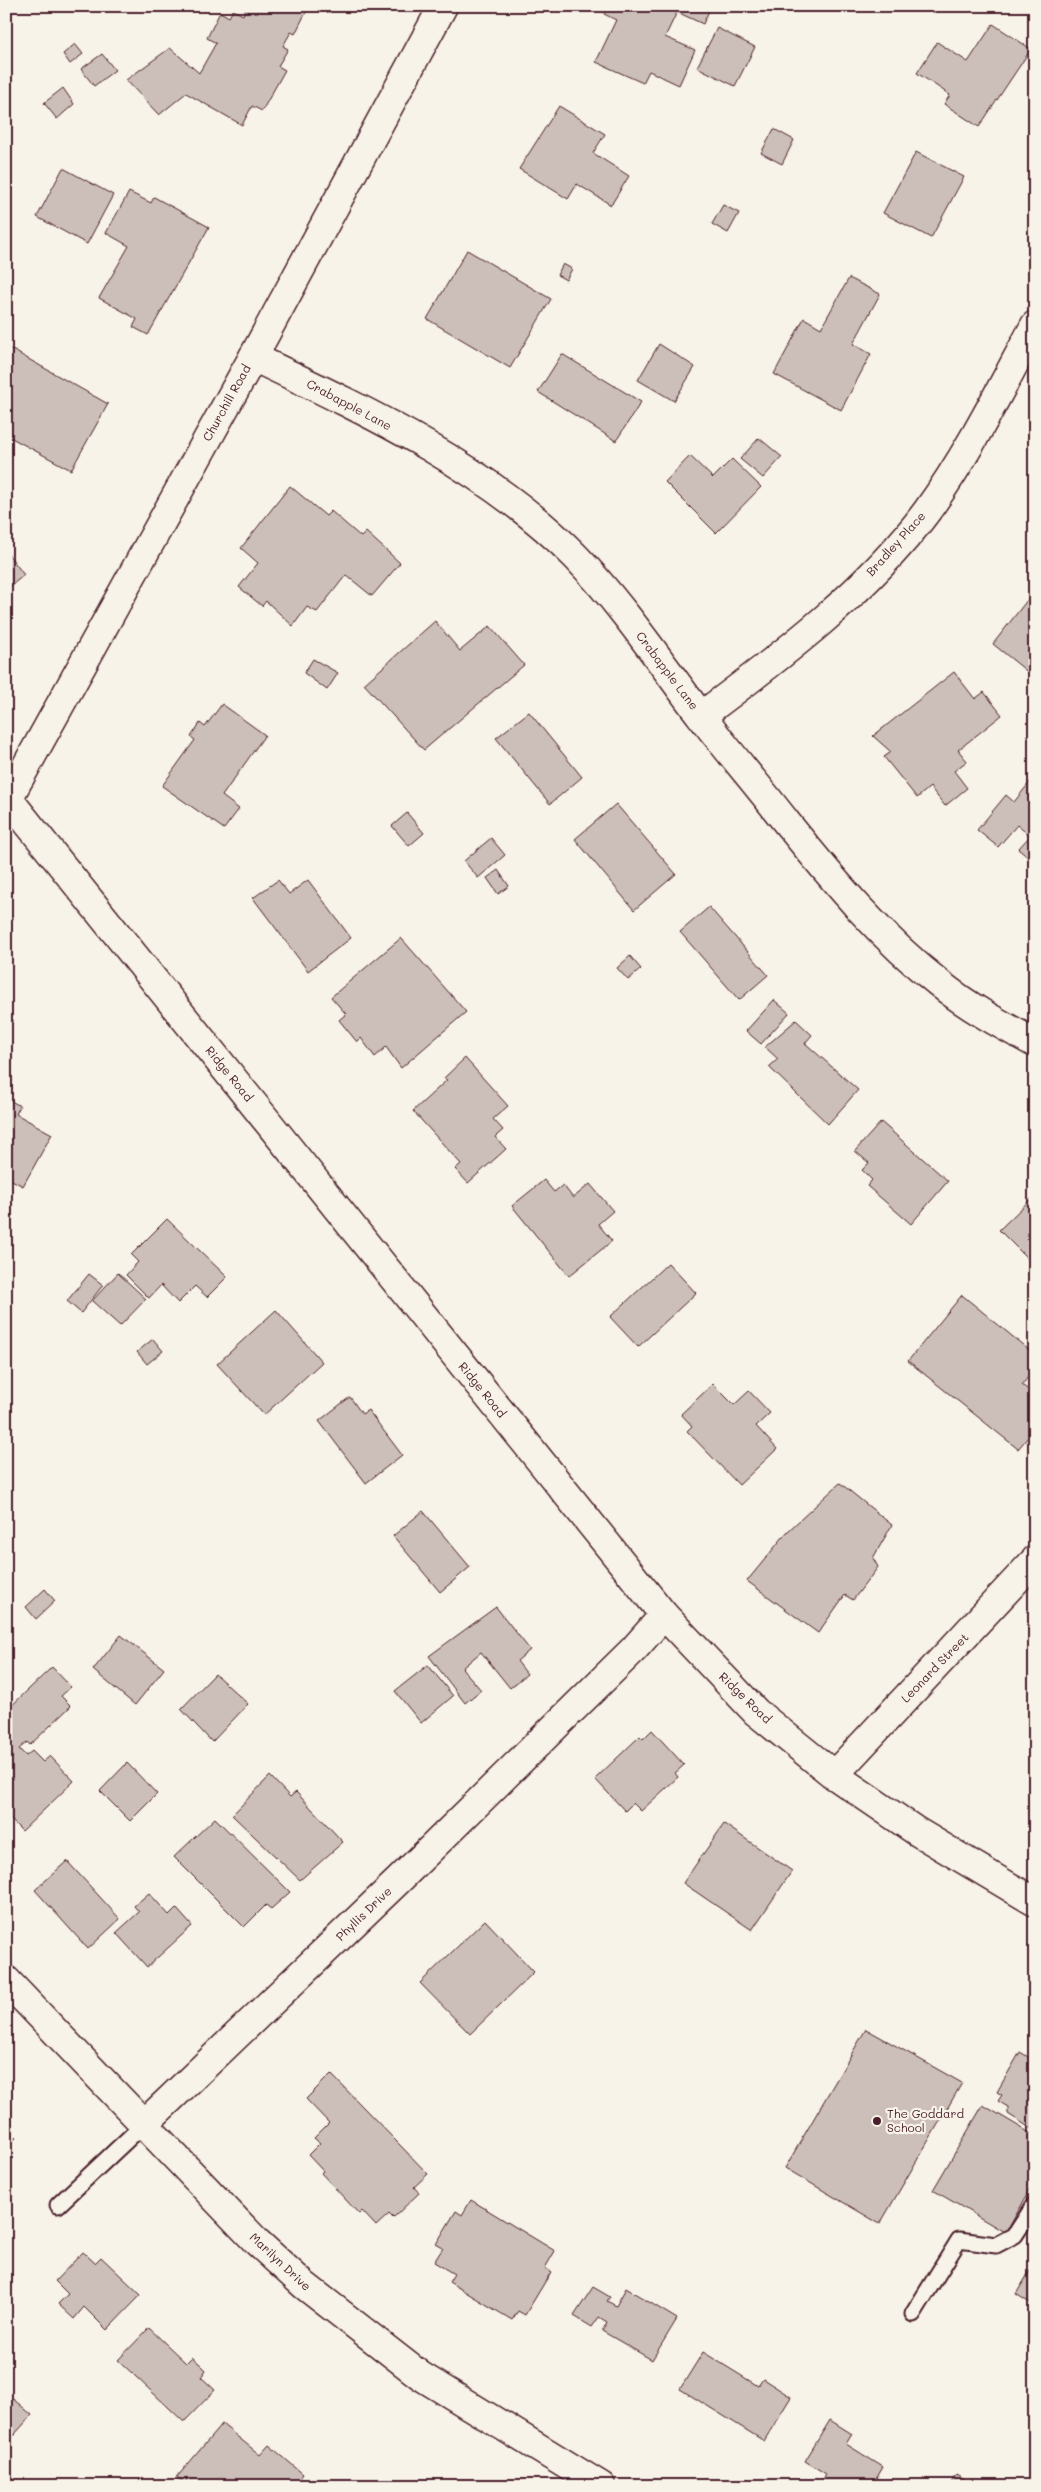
<svg xmlns="http://www.w3.org/2000/svg" width="1041" height="2492" font-family="Mali,sans-serif">
	<rect width="100%" height="100%" fill="#f7f3e8"/>
	<filter id="ink" filterUnits="userSpaceOnUse"><feTurbulence type="fractalNoise" baseFrequency=".02" numOctaves="2"/><feDisplacementMap in="SourceGraphic" scale="10" xChannelSelector="R" yChannelSelector="G"/><feConvolveMatrix kernelMatrix="1 2 1 2 8 2 1 2 1" color-interpolation-filters="sRGB"/></filter>
	<g filter="url(#ink)">
		<path fill="#ccbfb9" stroke="#4a1f2b" d="M247,6H309L295,34L291,32L283,46L288,49L278,66L285,70L262,111L252,106L242,125L186,93L159,115L126,80L170,48L199,73L216,43L207,38L220,12L229,17L233,10L243,15Z
			M608,6H711L703,24L677,12L665,37L695,50L679,85L649,71L643,83L596,62L616,20L604,14Z
			M993,24L1031,49L979,127L944,104L950,95L917,73L937,42L968,62Z
			M717,28L755,47L735,86L697,67Z
			M75,44L83,54L70,64L63,54Z
			M102,54L115,70L94,86L81,69Z
			M63,88L74,104L57,119L44,103Z
			M559,106L605,134L593,153L629,176L611,205L577,184L568,199L519,169Z
			M774,129L794,140L782,164L761,153Z
			M916,152L964,177L931,238L883,213Z
			M63,168L113,195L87,244L37,217Z
			M129,192L151,203L154,197L209,227L148,335L133,327L137,319L99,298L129,246L106,233Z
			M723,205L739,213L728,233L712,224Z
			M467,250L551,299L510,368L427,319Z
			M563,264L572,269L566,280L557,275Z
			M849,278L880,294L853,344L871,354L841,410L774,374L804,318L821,328Z
			M659,344L695,367L674,401L638,380Z
			M7,347L108,404L71,470L6,435V390L9,385L6,384Z
			M562,354L641,402L616,441L538,392Z
			M759,438L782,457L763,478L740,459Z
			M690,456L713,478L732,459L761,487L716,533L665,482Z
			M290,486L326,516L331,511L361,537L366,532L400,563L372,596L346,575L317,612L307,607L293,626L266,601L262,606L239,587L258,563L241,548Z
			M6,551L24,575L6,590Z
			M1035,590V665L1029,673L993,644Z
			M435,621L460,651L490,626L524,665L424,750L364,684Z
			M313,659L338,673L327,690L304,673Z
			M954,672L975,699L984,692L1002,715L958,750L967,761L954,771L967,788L945,806L930,787L917,798L884,757L891,752L873,736Z
			M222,704L265,735L222,796L239,809L224,829L162,786L195,740L191,737L200,723L205,727Z
			M529,712L582,777L550,804L496,738Z
			M1034,777H1035V863L1018,849L1030,836L1017,825L998,847L977,830L1006,795L1014,802Z
			M616,804L676,874L634,910L575,839Z
			M407,813L424,833L409,846L392,826Z
			M491,838L505,855L478,878L464,861Z
			M498,870L509,886L498,894L487,878Z
			M278,880L289,894L308,880L351,938L308,971L253,898Z
			M709,907L768,975L739,1000L680,932Z
			M401,938L466,1012L401,1068L386,1047L375,1057L361,1038L357,1042L339,1020L346,1014L331,997Z
			M630,956L641,969L628,980L617,968Z
			M774,1000L789,1013L761,1044L746,1031Z
			M796,1020L812,1035L805,1043L858,1090L828,1124L769,1067L778,1059L765,1047Z
			M465,1058L508,1106L493,1119L503,1130L495,1137L506,1149L468,1183L455,1169L461,1164L413,1111L447,1080L444,1078Z
			M6,1098L20,1106L16,1114L52,1134L23,1186L6,1177Z
			M881,1122L948,1181L911,1224L867,1186L872,1180L862,1170L869,1163L855,1151Z
			M544,1180L554,1192L563,1185L573,1198L590,1184L613,1211L598,1224L612,1241L569,1276L512,1206Z
			M1035,1195V1266L999,1230Z
			M167,1219L227,1277L207,1297L195,1286L178,1303L161,1285L149,1298L126,1275L138,1262L131,1255Z
			M668,1263L696,1293L638,1347L610,1317Z
			M118,1273L146,1299L120,1326L92,1301Z
			M89,1274L103,1285L81,1313L67,1301Z
			M962,1295L1035,1355V1368L1022,1385L1035,1395V1429L1018,1449L908,1361Z
			M276,1310L322,1362L264,1415L217,1364Z
			M153,1339L163,1351L147,1364L137,1352Z
			M713,1384L734,1405L749,1391L770,1413L756,1426L777,1449L739,1485L687,1431L692,1426L681,1414Z
			M350,1397L362,1414L368,1410L402,1455L366,1483L319,1421Z
			M840,1483L892,1525L873,1558L878,1567L853,1600L845,1595L818,1633L747,1581L788,1531Z
			M423,1511L470,1567L440,1592L393,1536Z
			M45,1589L55,1601L36,1619L26,1607Z
			M496,1607L530,1650L517,1661L527,1674L510,1688L481,1652L462,1668L481,1690L465,1703L429,1656Z
			M121,1635L164,1669L135,1705L93,1670Z
			M428,1665L453,1696L421,1723L395,1691Z
			M52,1667L71,1687L61,1696L71,1706L30,1745L27,1742L19,1749L26,1756L32,1751L43,1762L50,1756L74,1781L22,1831L6,1815V1711Z
			M215,1674L248,1704L212,1742L181,1709Z
			M652,1730L684,1765L675,1773L678,1777L641,1811L633,1803L625,1811L595,1779L640,1736L643,1739Z
			M127,1763L157,1794L130,1821L100,1791Z
			M270,1776L290,1797L296,1792L343,1842L300,1880L232,1815Z
			M215,1818L290,1892L271,1909L266,1905L244,1927L174,1857Z
			M724,1824L792,1871L752,1930L683,1883Z
			M67,1861L120,1919L88,1949L35,1890Z
			M149,1893L169,1915L176,1908L192,1926L147,1967L116,1933L139,1912L134,1906Z
			M485,1920L534,1972L470,2034L420,1983Z
			M866,2029L962,2083L880,2224L785,2168Z
			M1020,2052L1035,2061V2131L1008,2114V2107L998,2101L1002,2095L997,2092Z
			M331,2074L428,2174L414,2187L419,2193L393,2218L389,2214L376,2226L362,2211L359,2214L321,2173L323,2171L308,2155L320,2143L314,2138L329,2123L306,2099Z
			M983,2105L1035,2136V2181L1006,2233L933,2190Z
			M6,2128L16,2138L6,2147Z
			M471,2200L555,2251L545,2268L551,2272L525,2315L518,2311L512,2320L449,2282L454,2274L434,2262L443,2248L436,2244L456,2211L462,2215Z
			M83,2252L95,2263L101,2257L141,2295L107,2330L84,2307L74,2319L58,2304L68,2294L55,2281Z
			M1030,2271L1035,2274L1033,2305L1016,2294Z
			M593,2287L610,2297L607,2301L616,2306L626,2288L677,2319L652,2360L602,2331L607,2322L599,2317L592,2327L574,2316Z
			M149,2328L186,2363L192,2357L201,2365L206,2370L201,2377L215,2390L184,2422L118,2360Z
			M703,2352L758,2386L763,2379L791,2397L764,2441L680,2389Z
			M6,2393L32,2415L6,2444Z
			M830,2420L852,2434L846,2444L883,2467L872,2486H818L826,2474L805,2461Z
			M222,2424L260,2455L269,2445L303,2474L294,2486H187L177,2477Z
			M956,2475L975,2486H949Z"/>
		<g fill="none" stroke-linecap="round" stroke-linejoin="round">
			<g stroke="#4a1f2b" stroke-width="19">
				<path id="service" d="M58,2205L145,2123
					M913,2314L959,2240L996,2245L1015,2235L1035,2204"/>
			</g>
			<g stroke="#4a1f2b" stroke-width="31">
				<path id="minor" d="M253,357C364,410 489,468 576,557C623,606 660,662 701,716C729,752 759,787 787,823C834,881 881,938 940,984C970,1008 1002,1025 1035,1043
					M701,716C780,657 868,591 927,511C969,453 1001,388 1035,325
					M834,1775L1035,1560
					M6,1980L257,2242L304,2285L421,2376L601,2486
					M145,2123L398,1881L634,1649L664,1615"/>
			</g>
			<g stroke="#4a1f2b" stroke-width="31">
				<path id="tertiary" d="M6,796L664,1615L756,1712L834,1775L916,1831L1035,1902
					M8,799L253,357L443,6"/>
			</g>
			<use href="#service" stroke="#f7f3e8" stroke-width="15"/>
			<use href="#minor" stroke="#f7f3e8" stroke-width="28"/>
			<use href="#tertiary" stroke="#f7f3e8" stroke-width="28"/>
		</g>
	</g>
	<circle fill="#4a1f2b" stroke="#f7f3e8" stroke-width="2" cx="877" cy="2121" r="5"/>
	<g text-anchor="middle" stroke-width="4.5" stroke-linejoin="round" paint-order="stroke">
		<g font-size="12" fill="#4a1f2b" stroke="#f7f3e8">
			<text transform="translate(227 403) rotate(-61)" y="4">Churchill Road</text>
			<text transform="translate(349 405) rotate(28)" y="4">Crabapple Lane</text>
			<text transform="translate(896 544) rotate(-48)" y="4">Bradley Place</text>
			<text transform="translate(667 671) rotate(53)" y="4">Crabapple Lane</text>
			<text transform="translate(229 1074) rotate(51)" y="4">Ridge Road</text>
			<text transform="translate(482 1390) rotate(51)" y="4">Ridge Road</text>
			<text transform="translate(935 1668) rotate(-46)" y="4">Leonard Street</text>
			<text transform="translate(745 1698) rotate(44)" y="4">Ridge Road</text>
			<text transform="translate(364 1914) rotate(-44)" y="4">Phyllis Drive</text>
			<text transform="translate(280 2262) rotate(43)" y="4">Marilyn Drive</text>
		</g>
		<g font-size="12" fill="#4a1f2b" stroke="#f7f3e8" text-anchor="start">
			<text x="887" y="2118">The Goddard<tspan x="887" dy="14">School</tspan></text>
		</g>
	</g>
	<rect width="1041" height="2492" fill="none" stroke="#f7f3e8" stroke-width="25"/>
	<rect x="12" y="12" width="1016" height="2467" fill="none" stroke="#4a1f2b" stroke-width="2" filter="url(#ink)"/>
</svg>
